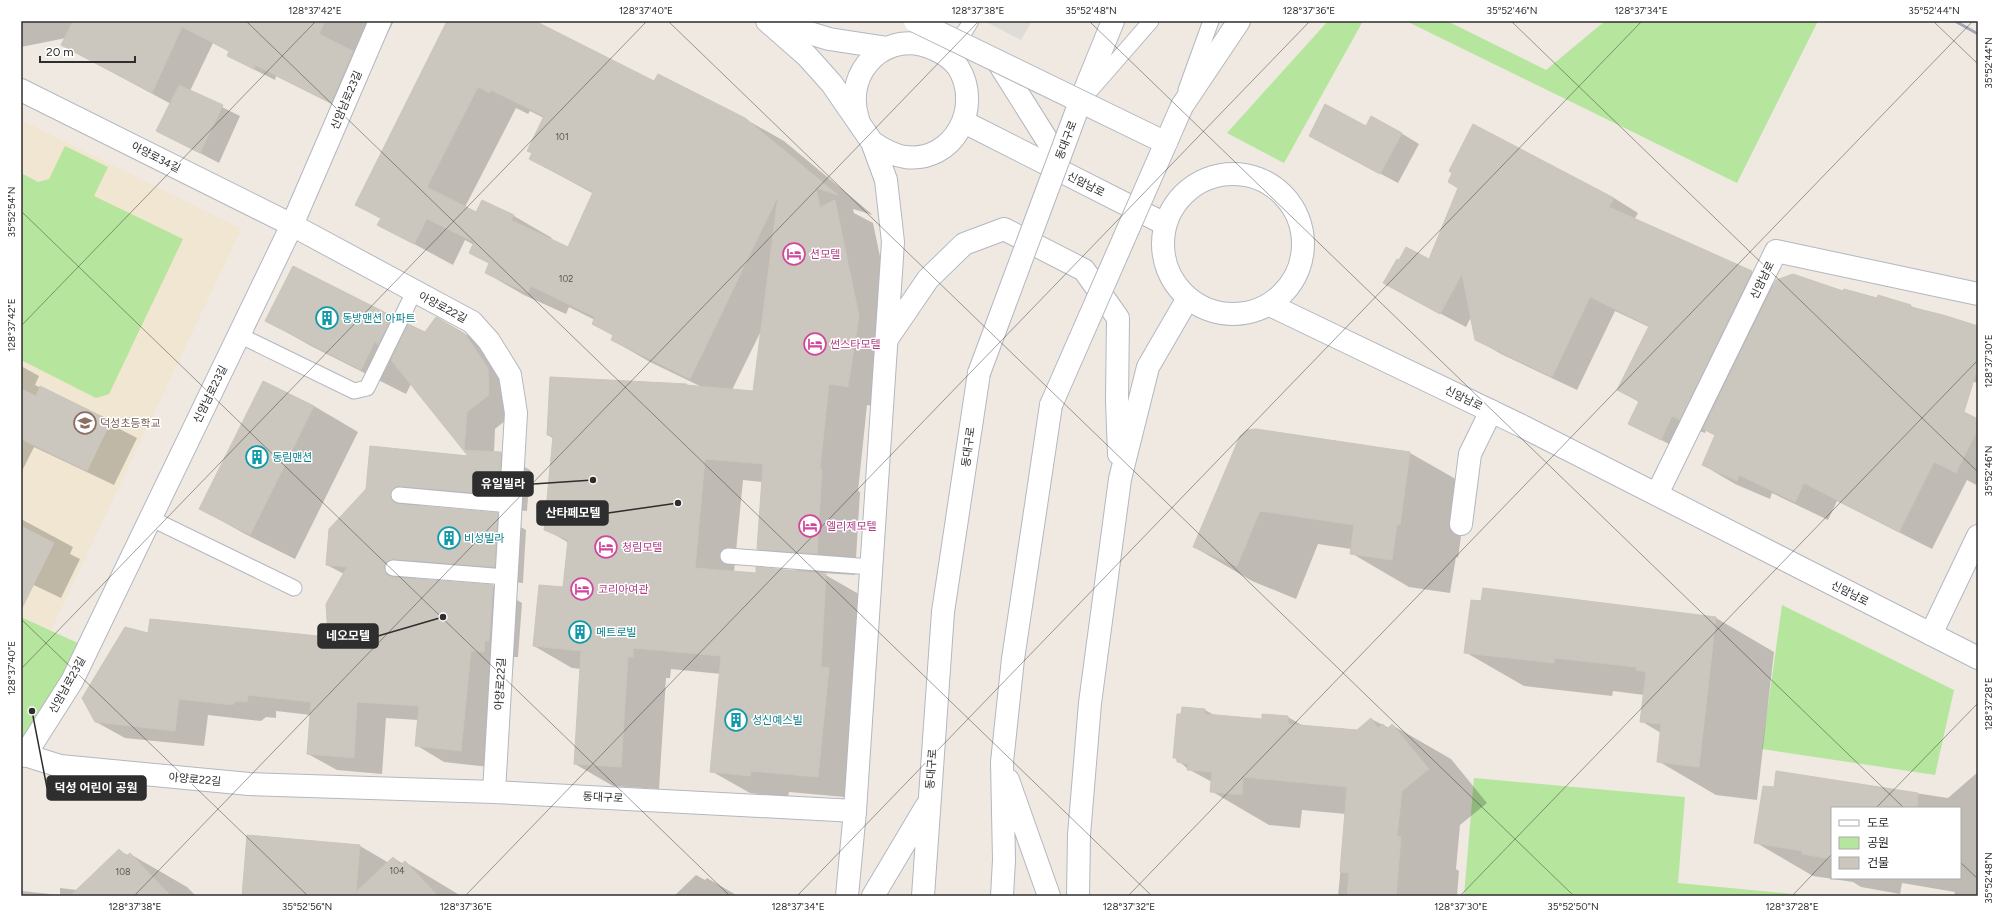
<svg xmlns="http://www.w3.org/2000/svg" width="1999" height="917" font-family="Figtree,'Noto Sans KR',sans-serif">
	<rect width="100%" height="100%" fill="#efe9e1"/>
	<path fill="#f0e6d1" d="M21,120L241,229L51,630L21,617Z"/>
	<path fill="#b6e59e" d="M1328,21H1363L1284,163L1227,133Z
		M1406,21H1447L1546,70L1605,21H1818L1737,183Z
		M65,146L108,167L94,196L183,239L109,394L96,398L21,360V173L38,182L49,179Z
		M1782,605L1954,690L1935,775L1762,749Z
		M21,617L80,644L66,675L21,748Z
		M1474,778L1685,797L1678,883L1814,896H1464Z"/>
	<path fill="#dfdcd8" d="M984,21H1032L1021,40Z"/>
	<path fill="#0003" fill-rule="evenodd" d="M21,21H394L373,62L352,114L276,76L275,80L249,67L229,55L230,52L213,43L190,91L240,116L219,163L158,131L171,104L62,45L66,38L21,47Z
		M448,21H533L655,83L745,119L784,141L873,215L853,209L854,213L873,223L897,338L886,408L867,405L858,491L860,492L855,575L822,573L864,597L856,798L789,792L788,797L750,793L711,771L721,674L671,669L670,678H666L659,789L613,786L575,764L581,669L572,668L534,646L564,588L569,543L545,529L554,439L548,435L550,378L687,385L702,387L650,362L612,340L614,336L593,324L595,320L569,307L566,314L524,295L486,273L490,264L470,253L474,245L465,240L453,265L379,225L381,219L356,204ZM516,108L528,114L530,111L544,118L530,159L594,194L568,248L550,240L552,238L514,216L482,201L477,213L465,207ZM761,331L754,392L732,390ZM743,480L762,482L758,549L799,572L756,574L734,572Z
		M1366,127L1401,133L1419,144L1398,183L1328,146Z
		M1614,198L1638,213L1634,220L1752,272L1774,285L1844,292L1910,306L1978,327V383L1882,358L1878,369L1978,420V486L1967,480L1932,549L1837,501L1828,520L1772,493L1770,499L1735,484L1703,465L1716,436L1706,430L1705,433L1697,430L1686,453L1629,423L1639,402L1618,390L1649,327L1615,311L1577,390L1501,354L1476,339L1471,317L1466,327L1409,297L1400,261H1429Z
		M294,267L425,334L450,325L479,342L493,352L517,411L495,429L494,453H501L530,470L527,511L429,502L418,507L497,514L526,530L523,583L423,575L413,580L493,586L522,603L518,657H514L513,668L500,667L489,767L444,762L416,745L418,720L386,718L382,774L337,770L308,754L311,715L276,711V718L266,717L261,721L208,715L204,746L125,738L96,722L149,634L329,638L344,574L327,565L367,489L471,457L411,384L406,394L311,346L267,321Z
		M21,366L39,376L35,385L137,438L114,485L34,447L21,473Z
		M264,382L314,406L358,432L295,559L245,534L201,509Z
		M1255,430L1410,453L1468,486L1458,558L1456,557L1450,593L1409,587L1351,553V549L1318,544L1296,599L1252,581L1194,547Z
		M21,519L73,547L70,554L80,559L61,598L21,579Z
		M1483,589L1716,618L1774,652L1757,800L1716,795L1658,761L1661,733L1641,721L1644,695L1613,691L1612,696L1524,686L1465,652L1482,602Z
		M1205,710L1216,716L1263,720L1288,717L1305,727L1357,731L1371,719L1389,728L1392,725L1451,759L1487,803L1460,825L1456,869L1459,871L1457,896H1338L1346,814L1302,810L1300,828L1269,825L1211,791L1212,782L1188,769L1174,757Z
		M1777,772L1948,798L1978,772V896H1954L1955,892L1902,883L1900,894L1861,887L1853,882L1813,876L1755,842L1775,789ZM1832,808H1960V878H1832Z
		M360,846L389,863L394,858L403,864L405,862L461,896H243Z
		M119,850L129,856L130,854L187,887L196,896H21V891L60,895V888L77,890Z
		M696,875L705,880L707,878L738,896H674Z"/>
	<path fill="#cbc7bf" stroke="#cbc5ba" fill-rule="evenodd" d="M73,21H325L319,34L353,51L331,103L255,65L254,69L227,56L229,51L182,27L152,93L61,45Z
		M447,21H535L654,81L658,74L745,118L838,195L816,188L820,207L835,200L859,316L848,387L829,384L820,469H822L817,554L757,549L763,464L705,459L695,568L756,573V567L826,574L821,667L829,668L818,777L751,771L750,776L710,772L721,656L633,648V657H628L621,767L574,764L581,651L533,646L539,585L563,587L568,540L544,530L553,436L547,435L550,377L687,384L686,385L753,391L778,196L690,379L611,340L613,335L592,324L595,317L531,286L528,293L485,273L489,263L469,253L474,242L427,219L414,244L377,225L381,218L355,205ZM478,87L490,93L491,90L544,116L527,151L532,153L529,159L593,192L568,247L511,220L514,215L482,200L476,212L427,187Z
		M179,85L223,105L200,153L156,131Z
		M1325,104L1366,126L1371,116L1402,133L1380,174L1309,136Z
		M1473,124L1614,198L1609,207L1752,271L1680,420L1672,416L1661,440L1628,424L1639,401L1617,390L1649,326L1590,297L1552,377L1475,340L1462,274L1440,314L1383,283L1397,259L1399,260L1406,247L1429,259L1458,188L1448,182L1452,173L1449,171Z
		M293,266L392,316L378,345L375,341L361,370L265,321Z
		M1793,274L1843,291L1844,289L1877,298L1878,295L1911,305L1910,307L1943,315L1978,326V366L1964,412L1978,419V429L1956,473L1934,462L1899,532L1804,483L1795,502L1739,475L1737,481L1702,465L1715,435L1703,429L1776,280Z
		M436,317L465,334L488,368L489,395L467,412L464,450L501,452L499,495L399,486L392,490L391,498L398,504L498,513L495,567L394,559L386,563L384,568L388,575L392,577L493,585L489,641H485L484,652L471,651L461,751L415,746L419,706L357,702L354,758L307,754L311,702L248,695L247,702L237,701L232,705L179,699L175,731L95,722L82,698L125,627L148,633L150,619L328,637L326,604L347,567L326,565L329,529L366,489L370,446L468,456L391,360L408,324L425,332Z
		M263,381L314,406L250,535L199,509Z
		M40,386L111,421L87,471L21,439V389L36,396Z
		M1256,429L1410,452L1400,525L1397,524L1392,560L1350,554L1354,525L1260,511L1237,566L1193,547L1240,436L1247,430Z
		M21,526L54,543L21,610Z
		M1483,588L1716,617L1699,767L1657,762L1661,724L1640,722L1646,672L1636,670V667L1554,658V663L1464,653L1471,600L1481,601Z
		M1182,707L1205,709V714L1262,719V714L1288,716V724L1357,730L1371,718L1378,728L1383,724L1387,729L1392,724L1429,769L1402,791L1397,836L1401,837L1396,896H1347L1349,873L1340,872L1347,787L1243,777L1242,795L1210,792L1212,772L1187,770L1188,764L1177,762V758H1173L1177,714H1181Z
		M1776,771L1918,793L1917,808H1832V859L1802,854V851L1754,843L1763,786L1774,787Z
		M247,835L360,845L356,892L393,857L400,865L405,861L438,896H242Z
		M119,849L126,856L130,853L171,896H70Z"/>
	<g fill="none" stroke-linecap="round" stroke-linejoin="round">
		<g stroke="#b4b7c1" stroke-width="17">
			<path id="service" d="M950,47L965,31L971,21
				M1186,90L1211,21
				M1090,91L1151,21
				M239,335L354,391L367,388L414,292
				M399,495L510,505
				M150,518L294,588
				M728,556L871,567
				M393,568L506,577"/>
		</g>
		<g stroke="#b4b7c1" stroke-width="24">
			<path id="minor" d="M21,90L292,225L472,322L489,341L510,375L516,413L494,792
				M1657,494L1776,251L1978,294
				M1461,524L1470,454L1491,411
				M1931,634L1978,536
				M25,755L60,766L249,784L494,792L855,811
				M21,756L25,755L72,681L292,225L380,21"/>
		</g>
		<g stroke="#b4b7c1" stroke-width="24">
			<path id="tertiary" d="M998,62L1059,159"/>
		</g>
		<g stroke="#b4b7c1" stroke-width="24">
			<path id="secondary" d="M767,21L807,56L832,84L872,142L886,180L893,242L855,811L847,896
				M774,22L829,39L888,48
				M1080,102L1113,21
				M1182,106L1239,21
				M858,119C842,71 888,27 934,49C943,53 952,59 958,67C983,107 954,163 905,157C892,155 882,149 872,142
				M964,122L1165,224
				M1163 244a70 70 0 1 1 140 0a70 70 0 1 1-140 0Z
				M1270,305L1522,426L1978,658
				M887,339L928,279L964,244L1004,229L1084,270L1118,318L1117,400L1119,454
				M1008,780L1049,896
				M873,896L926,807
				M923,896L943,612L979,373
				M1002,896L1004,860L1002,762L1013,659L1051,405
				M1078,896L1079,835L1090,703L1120,479L1148,367L1188,298"/>
		</g>
		<use href="#service" stroke="#fff" stroke-width="15"/>
		<use href="#minor" stroke="#fff" stroke-width="22"/>
		<use href="#tertiary" stroke="#fff" stroke-width="22"/>
		<use href="#secondary" stroke="#fff" stroke-width="22"/>
		<path stroke="#a3a6b8" stroke-width="3" d="M1955,21L1978,34"/>
		<g stroke="#b4b7c1" stroke-width="24" stroke-linecap="butt">
			<path id="tertiary-bridge" d="M915,21L1166,143"/>
		</g>
		<g stroke="#b4b7c1" stroke-width="24" stroke-linecap="butt">
			<path id="secondary-bridge" d="M979,373L1080,102
				M1051,405L1182,106"/>
		</g>
		<use href="#tertiary-bridge" stroke="#fff" stroke-width="22"/>
		<use href="#secondary-bridge" stroke="#fff" stroke-width="22"/>
	</g>
	<path fill="none" stroke="#2e2e2e" stroke-width="1" stroke-opacity="0.45" d="M246,21L1152,896M668,21L1574,896M1089,21L1904,808M1511,21L1978,472M1933,21L1978,64M21,211L730,896M21,326L316,21M21,619L308,896M21,669L647,21M1876,808L1978,703M1960,862L1978,879M134,896L979,21M465,896L1310,21M797,896L1642,21M1128,896L1973,21M1460,896L1978,360M1792,896L1832,854"/>
	<defs>
		<g id="hotel-ring" transform="scale(1.15)"><circle r="9.5" fill="#fff" stroke="#d1479c" stroke-width="1.5"/><path d="M-6-4.5h1.5V1H6V5H4.5V3h-9V5H-6ZM-4 0a1.8 1.8 0 1 1 3.6 0ZM.5 0V-2.5h3Q6-2.5 6 0Z" fill="#d1479c"/></g>
		<g id="building-ring" transform="scale(1.15)"><circle r="9.5" fill="#fff" stroke="#0f9aa8" stroke-width="1.5"/><path d="M-4-6H4V6H1V3H-1V6H-4ZM-2.5-4.3h1.7v1.8h-1.7ZM.8-4.3h1.7v1.8H.8ZM-2.5-1h1.7V.8h-1.7ZM.8-1h1.7V.8H.8Z" fill="#0f9aa8"/></g>
		<g id="school-ring" transform="scale(1.15)"><circle r="9.5" fill="#fff" stroke="#8d6e63" stroke-width="1.5"/><path d="M0-5L7-2L0 1L-7-2ZM-4 1L0 2.5L4 1V4Q0 6-4 4Z" fill="#8d6e63"/></g>
	</defs>
	<g fill-rule="evenodd">
		<use href="#hotel-ring" x="794" y="254"/>
		<use href="#building-ring" x="327" y="318"/>
		<use href="#hotel-ring" x="815" y="344"/>
		<use href="#school-ring" x="85" y="423"/>
		<use href="#building-ring" x="257" y="457"/>
		<use href="#hotel-ring" x="810" y="526"/>
		<use href="#building-ring" x="449" y="538"/>
		<use href="#hotel-ring" x="606" y="547"/>
		<use href="#hotel-ring" x="582" y="589"/>
		<use href="#building-ring" x="580" y="632"/>
		<use href="#building-ring" x="736" y="720"/>
	</g>
	<g text-anchor="middle" stroke-width="3" stroke-linejoin="round" paint-order="stroke">
		<g font-size="9" fill="#555452">
			<text x="562" y="140">101</text>
			<text x="566" y="282">102</text>
			<text x="397" y="874">104</text>
			<text x="123" y="875">108</text>
		</g>
		<g font-size="11" fill="#2e2e2e" stroke="#fff">
			<text transform="translate(346 100) rotate(-67)" y="4">신암남로23길</text>
			<text transform="translate(1066 140) rotate(-69)" y="4">동대구로</text>
			<text transform="translate(156 157) rotate(27)" y="4">아양로34길</text>
			<text transform="translate(1086 184) rotate(27)" y="4">신암남로</text>
			<text transform="translate(1762 280) rotate(-64)" y="4">신암남로</text>
			<text transform="translate(443 307) rotate(28)" y="4">아양로22길</text>
			<text transform="translate(210 394) rotate(-64)" y="4">신암남로23길</text>
			<text transform="translate(1464 398) rotate(26)" y="4">신암남로</text>
			<text transform="translate(968 447) rotate(-82)" y="4">동대구로</text>
			<text transform="translate(1850 593) rotate(27)" y="4">신암남로</text>
			<text transform="translate(500 684) rotate(-87)" y="4">아양로22길</text>
			<text transform="translate(67 685) rotate(-61)" y="4">신암남로23길</text>
			<text transform="translate(931 769) rotate(-86)" y="4">동대구로</text>
			<text transform="translate(195 779) rotate(5)" y="4">아양로22길</text>
			<text transform="translate(603 797) rotate(3)" y="4">동대구로</text>
		</g>
		<g font-size="11" fill="#b23c85" stroke="#fff" text-anchor="start">
			<text x="810" y="258">션모텔</text>
			<text x="830" y="348">썬스타모텔</text>
			<text x="826" y="530">엘리제모텔</text>
			<text x="622" y="551">청림모텔</text>
			<text x="598" y="593">코리아여관</text>
		</g>
		<g font-size="11" fill="#0d838f" stroke="#fff" text-anchor="start">
			<text x="342" y="322">동방맨션 아파트</text>
			<text x="272" y="461">동림맨션</text>
			<text x="464" y="542">비성빌라</text>
			<text x="596" y="636">메트로빌</text>
			<text x="752" y="724">성신예스빌</text>
		</g>
		<g font-size="11" fill="#785e54" stroke="#fff" text-anchor="start">
			<text x="100" y="427">덕성초등학교</text>
		</g>
	</g>
	<path fill="none" stroke="#2e2e2e" stroke-width="1.5" d="M593 480L533 484M678 503L608 513M443 617L378 636M32 711L47 788"/>
	<g fill="#2e2e2e" stroke="#fff" stroke-width="1.5">
		<circle cx="593" cy="480" r="4"/>
		<circle cx="678" cy="503" r="4"/>
		<circle cx="443" cy="617" r="4"/>
		<circle cx="32" cy="711" r="4"/>
	</g>
	<g fill="#2e2e2e" stroke="#2e2e2e" stroke-width="1.5">
		<rect x="473" y="472" width="60" height="24" rx="4"/>
		<rect x="537" y="501" width="71" height="24" rx="4"/>
		<rect x="318" y="624" width="60" height="24" rx="4"/>
		<rect x="47" y="776" width="99" height="24" rx="4"/>
	</g>
	<g font-size="12" text-anchor="middle" font-weight="bold" fill="#fff">
		<text x="503" y="488">유일빌라</text>
		<text x="573" y="517">산타페모텔</text>
		<text x="348" y="640">네오모텔</text>
		<text x="96" y="792">덕성 어린이 공원</text>
	</g>
	<rect width="1999" height="917" fill="none" stroke="#ffffff" stroke-width="44"/>
	<rect x="1831" y="807" width="130" height="72" fill="#ffffff" stroke="#ababab"/>
	<rect x="1839" y="820" width="20" height="6" fill="#ffffff" stroke="#ababab"/>
	<text x="1867" y="827" font-size="12" fill="#2e2e2e">도로</text>
	<rect x="1839" y="837" width="20" height="12" fill="#b6e59e" stroke="#ababab"/>
	<text x="1867" y="847" font-size="12" fill="#2e2e2e">공원</text>
	<rect x="1839" y="857" width="20" height="12" fill="#cbc7bf" stroke="#ababab"/>
	<text x="1867" y="867" font-size="12" fill="#2e2e2e">건물</text>
	<path d="M40 56v6h95v-6" fill="none" stroke="#2e2e2e" stroke-width="2"/>
	<text x="46" y="56" font-size="12" fill="#2e2e2e" stroke="#ffffff" stroke-width="3" paint-order="stroke">20 m</text>
	<rect x="22" y="22" width="1955" height="873" fill="none" stroke="#2e2e2e" stroke-width="1.5"/>
	<g font-size="10" text-anchor="middle" fill="#2e2e2e">
		<text x="315" y="14">128°37'42"E</text>
		<text x="646" y="14">128°37'40"E</text>
		<text x="978" y="14">128°37'38"E</text>
		<text x="1091" y="14">35°52'48"N</text>
		<text x="1309" y="14">128°37'36"E</text>
		<text x="1512" y="14">35°52'46"N</text>
		<text x="1641" y="14">128°37'34"E</text>
		<text x="1934" y="14">35°52'44"N</text>
		<text transform="translate(1988 63) rotate(-90)" y="4">35°52'44"N</text>
		<text transform="translate(11 212) rotate(-90)" y="4">35°52'54"N</text>
		<text transform="translate(11 325) rotate(-90)" y="4">128°37'42"E</text>
		<text transform="translate(1988 361) rotate(-90)" y="4">128°37'30"E</text>
		<text transform="translate(1988 471) rotate(-90)" y="4">35°52'46"N</text>
		<text transform="translate(11 668) rotate(-90)" y="4">128°37'40"E</text>
		<text transform="translate(1988 704) rotate(-90)" y="4">128°37'28"E</text>
		<text transform="translate(1988 878) rotate(-90)" y="4">35°52'48"N</text>
		<text x="135" y="910">128°37'38"E</text>
		<text x="307" y="910">35°52'56"N</text>
		<text x="466" y="910">128°37'36"E</text>
		<text x="798" y="910">128°37'34"E</text>
		<text x="1129" y="910">128°37'32"E</text>
		<text x="1461" y="910">128°37'30"E</text>
		<text x="1573" y="910">35°52'50"N</text>
		<text x="1792" y="910">128°37'28"E</text>
	</g>
</svg>
